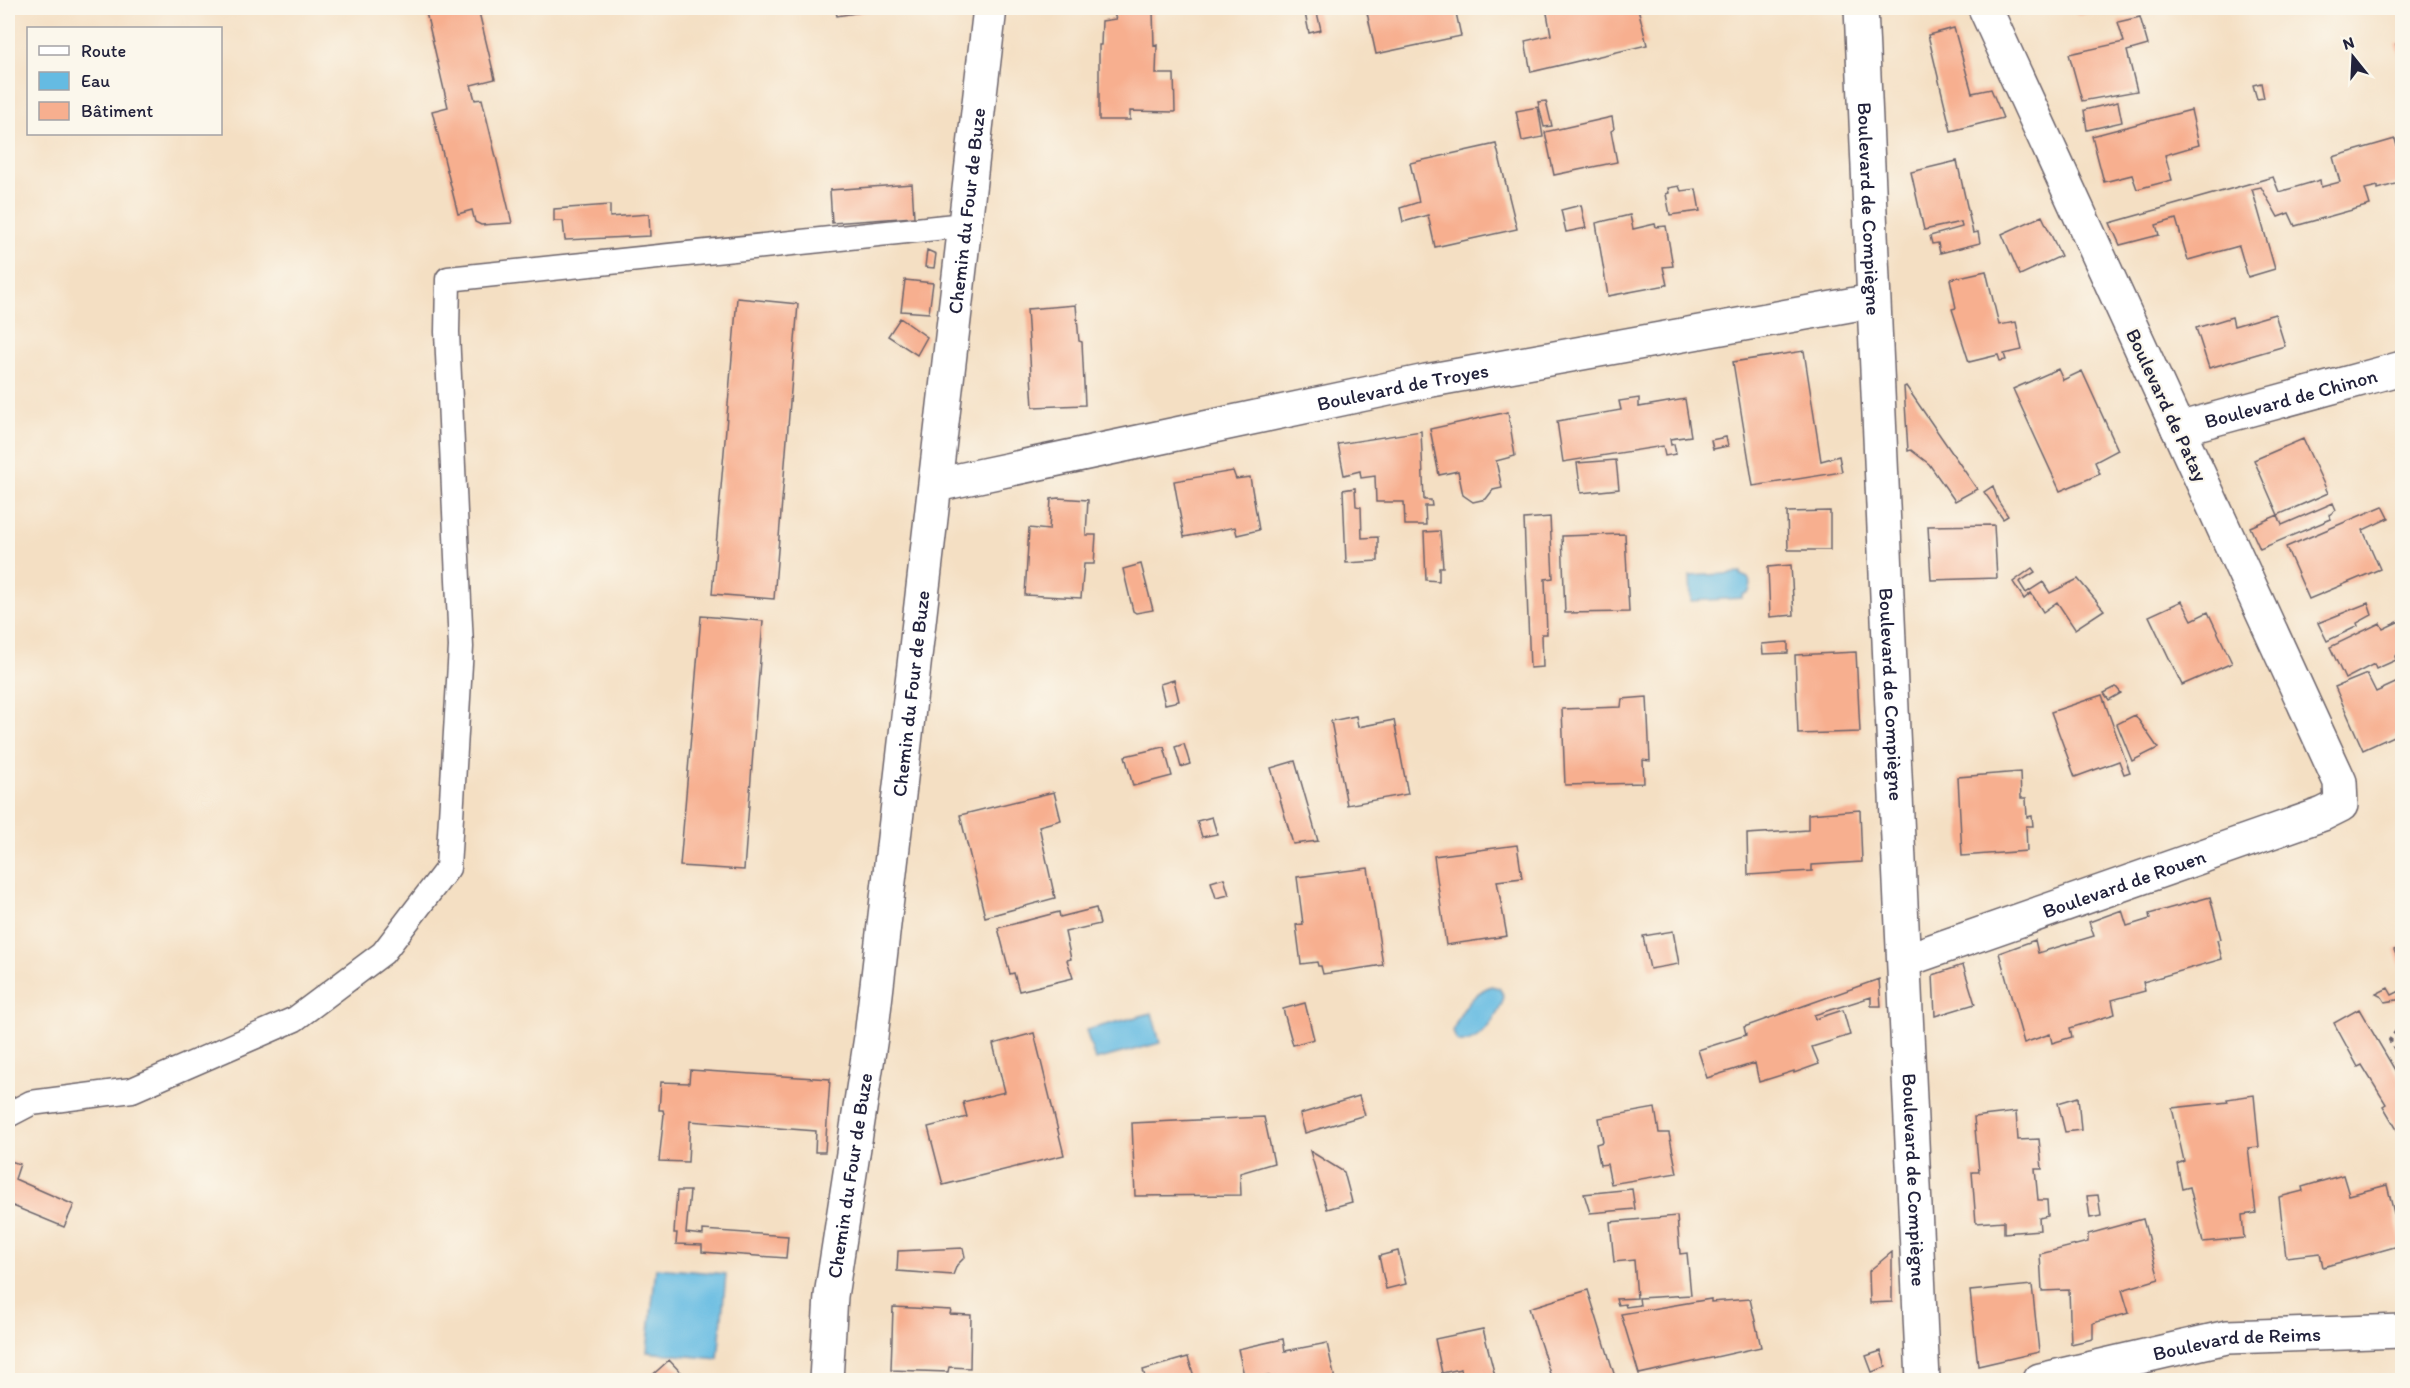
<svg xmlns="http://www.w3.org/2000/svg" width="2410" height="1388" font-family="Itim,sans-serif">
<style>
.water{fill:#65bbe2;stroke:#446e8e;stroke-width:1.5}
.building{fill:#f7af8f}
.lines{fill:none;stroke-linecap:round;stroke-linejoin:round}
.service-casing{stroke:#6c646b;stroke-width:27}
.minor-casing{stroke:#6c646b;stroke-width:36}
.path{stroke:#6c646b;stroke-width:4;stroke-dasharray:4.5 4.5;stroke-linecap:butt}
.service{stroke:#fff;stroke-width:24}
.minor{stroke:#fff;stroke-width:33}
.labels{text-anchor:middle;stroke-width:4.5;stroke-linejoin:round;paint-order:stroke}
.street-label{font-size:20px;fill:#22223b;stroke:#fbf7ec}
</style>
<rect width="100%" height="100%" fill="#fbf7ec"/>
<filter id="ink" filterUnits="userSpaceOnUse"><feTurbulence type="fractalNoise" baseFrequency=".0167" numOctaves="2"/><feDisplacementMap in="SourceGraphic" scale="12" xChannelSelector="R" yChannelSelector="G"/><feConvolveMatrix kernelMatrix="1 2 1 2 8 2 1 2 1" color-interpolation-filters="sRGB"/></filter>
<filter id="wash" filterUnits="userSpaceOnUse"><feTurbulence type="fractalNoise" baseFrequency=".008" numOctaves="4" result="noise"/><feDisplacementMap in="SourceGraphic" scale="24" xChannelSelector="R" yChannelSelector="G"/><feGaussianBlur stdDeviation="1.35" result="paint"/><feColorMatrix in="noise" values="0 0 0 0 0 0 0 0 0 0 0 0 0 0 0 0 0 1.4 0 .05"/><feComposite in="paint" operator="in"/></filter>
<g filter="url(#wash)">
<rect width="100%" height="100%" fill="#f4dfc3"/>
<path class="water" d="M1741,573v2l7,3 3,7 -2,7 -7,3v3l-51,3 -1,-25z
M1491,986l8,2 5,8c-3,17 -27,53 -47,45l-4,-9c6,-20 19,-38 38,-46z
M1152,1013l8,30 -65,17 -9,-30z
M656,1268l70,6 -8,85 -71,-7z"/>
<g id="blocks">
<path class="building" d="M425,8h53l17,71 -24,6 4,15 7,-1 30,124 -31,2 -6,-3 -3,-12 -14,4 -26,-103 16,-4z
M835,8h45v1l-43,7z
M1144,8l2,4 7,-1 1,35 3,-1 -1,29h18l1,38 -45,-1v9h-31v-75h2l1,-24 14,-2 -2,-5z
M1304,8h12l5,22 -12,3z
M1366,8h89l6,28 -85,18z
M1546,8h92l9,37 -116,27 -6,-31 26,-6z
M2085,8h22l-30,7 -2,-3 10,-2z
M2140,17l8,28 -21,6 10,40 -55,10 -13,-47 55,-12 -6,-20z
M1954,28l18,65 19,-4 12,29 -52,13 -23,-96z
M2402,42v19l-6,-17z
M2261,83l3,15 -7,1 -4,-14z
M1546,101l6,25 -8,1 -6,-25z
M2118,102l4,20 -35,8 -3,-20z
M1538,107l5,30 -21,4 -6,-30z
M2191,110l8,35 -34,10 7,25 -35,9 -5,-14 -28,7 -12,-46z
M1612,117l2,12 -3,2 6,31 -63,13 -9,-43z
M2395,139l7,25v18l-24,7v-3l-13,3 5,16 -75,21 -6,-13 -11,4 -17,-30 -9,2 23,80 -27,8 -9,-31 -51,14 -12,-41 -20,6 3,10 -39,10 -10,-22 163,-46 6,15 41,-12 1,7 19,-5 -7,-25z
M1496,144l21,85 -82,18 -7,-32 -25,7 -3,-14 19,-6 -9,-39z
M1957,161l16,72 5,-1 2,11 -40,10 -2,-10 -6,1 -2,-8 32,-9 -1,-5 -37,8 -13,-58z
M912,184l2,33 -82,6 -2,-33z
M1679,186l2,5 15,-2 4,22 -30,4 -4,-21 3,-1 -1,-5z
M610,205v12l39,-3 1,22 -85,4 -2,-19h-9v-12z
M1581,205l5,23 -20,4 -5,-22z
M1630,215l3,14 22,-5 1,3 10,-1 7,40 -10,1 4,18 -59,11 -12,-73z
M2042,216l19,40 -41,19 -18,-41z
M927,250l9,4 -2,14 -9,-1z
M1986,271l13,54 17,-3 6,28 -18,4 2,6 -6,1 -2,-6 -29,7 -17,-53 4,-1 -6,-29z
M905,280l28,3 -4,30 -28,-2z
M737,298l61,6 -24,295 -62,-5z
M1076,305l3,36 3,1 3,63 -52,2 -6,-98z
M2275,314l10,32 -76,22 -13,-40 36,-11 2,9z
M900,318l27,19 -10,18 -29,-19z
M1804,351l17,110 18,-5 3,16 -89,14 -20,-124z
M2058,369l5,11 19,-9 36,79 -23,12 5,12 -40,17 -47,-102z
M1906,386l71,103 -22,12 -26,-37 -18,-14 -3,1 -4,-64z
M1639,398v9l46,-8 6,37 -21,3 1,6 3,-1 2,10 -11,2 -2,-10 -100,16 -6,-41 64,-11 -2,-9z
M1508,412l7,44 -19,5 6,27 -9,2 -7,9 -13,3 -10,-7 -5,-24 -19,4 -9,-46z
M1421,431l3,69h7l1,6h-7l1,19h-21l-1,-23h-28l-1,-26 -14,2 -1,-7 -16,4 -6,-31z
M1726,437l2,9 -15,3 -2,-9z
M2303,439l25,54 -50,22 -24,-55z
M1616,460l3,29 -38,4 -4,-30z
M1233,471l3,8 14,-2 9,53 -22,5 -2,-8 -51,10 -10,-56z
M1993,486l5,15 10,15 -5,3 -19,-27z
M1355,488l1,18 5,1 1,31 16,-1v24l-32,2 -3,-73z
M1058,498l30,2 -2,35h10l-2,29h-10l-3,34 -56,-3 4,-67 20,2 2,-31z
M2333,503l3,7 -7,5 2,4 -71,30 -10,-22 28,-12 4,10z
M2383,506l6,12 -26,12 17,39 -71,30 -23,-52z
M1830,511v39h-42l-1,-38z
M1550,517l3,61 -8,1 2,55h-5l1,33 -13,1 -6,-149z
M1994,525l3,53 -66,2 -3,-54z
M1440,531l3,36h-4v14l-13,-1 -2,-48z
M1625,534l4,78 -64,1 -3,-77z
M1141,564l12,46 -17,3 -3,-2 -10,-42z
M1791,565l3,50 -24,2 -2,-50z
M2032,568l3,4 -16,10 7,11 17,-11 7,11 28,-14 26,31 -29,19 -18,-27 -14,10 -12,-19 -7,6 -11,-17z
M2182,601l10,19 16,-8 24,51 -50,22 -33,-69z
M2368,603l4,12 -15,8 1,3 -31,15 -9,-18z
M701,616l62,5 -19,249 -64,-4z
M2402,620v32l-7,4 1,4 -20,9 -2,-5 -29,15 -15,-32 50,-24 3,6z
M1788,642v11l-25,1 -1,-10z
M1856,652l4,80 -62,2 -3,-79z
M2367,674l9,18 26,-12v52l-39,18 -28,-63z
M1174,680l5,21 -14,3 -5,-20z
M2116,687l5,6 -12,7 -5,-7z
M2102,695l28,77 -6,2 -5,-13 -44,16 -24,-65z
M1647,697l3,64 -7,-1 1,23 -79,2 -3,-76 59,-2 1,-8z
M2135,715l23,33 -26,13 -15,-37z
M1356,716l2,11 36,-7 14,74 -61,11 -16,-84z
M1184,744l6,20 -9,3 -6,-20z
M1164,747l8,29 -39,10 -8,-30z
M1295,761l23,80 -25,3 -22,-76z
M2020,772l1,26h5l1,19 5,-1 1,10h-7l1,25 -65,5 -4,-79z
M1054,792l7,28 -22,6 16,72 -70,19 -25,-102z
M1860,810l2,52 -50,3v6l-64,4 -1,-41 61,-4v-16z
M1212,817l5,17 -15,3 -5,-16z
M1517,845l5,33 -25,3 10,55 -61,9 -12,-89z
M1368,868l15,97 -60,9 -2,-8h-3l-1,-4 -16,2 -5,-39 7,-1 -6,-47z
M1224,878l5,17 -13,3 -5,-16z
M2210,897l11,42 -4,1 5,19 -79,23 2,9 -33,9 3,14 -45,14 2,9 -20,6 -2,-9 -26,9 -25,-90 36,-13 3,13 56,-17 -5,-14 33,-12 5,16 23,-7 -1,-5z
M1096,908l4,16 -35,8 6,27 -4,1 6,18 -54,13 -5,-18 -4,1 -12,-46 61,-16 1,5z
M1673,931l6,33 -29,5 -7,-33z
M2402,947v22l-8,-19z
M1963,965l12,39 -40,12 -2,-41z
M1879,979l2,27h-10v-9l-57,18 1,4 28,-9 7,25 -38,12 7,17 -25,9v-2l-35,11 -4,-19 -48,15 -9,-28 48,-15 -2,-8z
M2388,988l4,7 10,-5v9l-17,3 -3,-5 -6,-3z
M1305,1003l9,36 -21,6 -10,-36z
M2359,1009l43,73v56l-19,-32 3,-2 -24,-39 -4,2 -24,-44z
M1034,1033l30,122 -121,30 -15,-58 39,-10 -4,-15 42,-10 -12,-48z
M690,1070l140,9 -5,73h-10l1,-21 -126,-10 -2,41 -29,-1 5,-47 -1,-4h-4l2,-28 28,1z
M2254,1095l5,52 -11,1 8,65 -14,2 2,23 -41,4 -13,-55 -8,2 -5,-25 7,-3 -12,-53 56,-6 -1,-3z
M1359,1096l6,19 -60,18 -5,-19z
M2078,1097l3,33 -16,2 -7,-29z
M1655,1108l4,25h10l8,40 -66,11 -4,-20 -7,1 -4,-21 7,-2 -4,-24z
M2016,1112l2,28 21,-1 3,30h-7l3,31h9l1,16 -9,2 1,12 -36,3v-12l-28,2 -4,-51h7l-5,-55z
M1264,1117l10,46 -34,10 1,22 -106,1 -3,-73z
M1310,1151l34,21 8,30 -25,7z
M10,1161l10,3 -5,15 59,26 -10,22 -56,-23v-38z
M2343,1175l6,20 38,-10 15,60 -79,22 -3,-14 -34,4 -7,-60 24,-6 -1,-4z
M1632,1189l3,20 -45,4 -6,-19z
M677,1191h13l-4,42 17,2v-5l85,6 -2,22 -84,-6v-7l-26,-1 1,-11h-3z
M2098,1195l3,21 -11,2 -3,-22z
M1677,1216l3,38 7,-1 4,42 -52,3 1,7 -14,2 -1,-3 -7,1 -2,-6 21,-1 -3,-38 -20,2 -4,-40z
M2143,1219l16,60 -37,11 7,23 -36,10v16l-22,5 -2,-54 -27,1 -2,-37 48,-12v-8z
M963,1248l2,9 -8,8 -4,10 -56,-4 1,-20z
M1398,1251l8,33 -20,5 -7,-33z
M1892,1252v50l-22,1 -1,-32z
M2032,1285l7,67 -61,14 -8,-75z
M1588,1290l28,90h-64l-23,-72z
M1711,1299v3l39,-3 11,48 -122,27 -18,-60z
M893,1307l58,3 -1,4 21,1 -1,53 -21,-1 -1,5 -57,-2z
M1483,1329l13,51h-32l-3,-11 -19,4 -7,-34z
M1283,1339l2,12 42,-8 8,37h-65l-1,-4 -24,4 -7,-31z
M1881,1351l5,16 -14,5 -6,-16z
M1188,1357l7,23h-49l-3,-10z
M669,1360l19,20h-41z"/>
</g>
</g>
<g filter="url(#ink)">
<use href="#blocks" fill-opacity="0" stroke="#6c646b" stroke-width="1.5"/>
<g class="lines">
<g class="service-casing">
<path id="service" d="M8,1115l23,-12 101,-13 163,-71 88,-66 65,-85 13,-221 -14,-315 1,-53 516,-54"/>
</g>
<g class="minor-casing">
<g id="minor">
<path id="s1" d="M1861,8c17,457 43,915 62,1372"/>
<path id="s2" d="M2178,429l224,-61"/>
<path id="s3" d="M936,485l490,-104 446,-80"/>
<path id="s4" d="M1906,960l417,-146 18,-9 -1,-23 -355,-774"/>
<path id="s5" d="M826,1380l5,-84 40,-259 119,-1029"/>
<path id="s6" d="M2040,1380l187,-43 175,-6"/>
</g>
</g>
<path class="path" d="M2402,1024l-12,16 12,20"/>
<use href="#service" class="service"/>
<use href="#minor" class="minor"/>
</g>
</g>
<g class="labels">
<g class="street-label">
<text dy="7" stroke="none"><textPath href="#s1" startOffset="201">Boulevard de Compiègne</textPath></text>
<text dy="7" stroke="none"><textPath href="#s5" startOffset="1178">Chemin du Four de Buze</textPath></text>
<text dy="7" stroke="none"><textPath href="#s3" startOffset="477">Boulevard de Troyes</textPath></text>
<text dy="7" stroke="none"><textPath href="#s2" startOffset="117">Boulevard de Chinon</textPath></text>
<text transform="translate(2167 405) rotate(65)" y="7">Boulevard de Patay</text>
<text dy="7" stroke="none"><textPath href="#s5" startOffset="692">Chemin du Four de Buze</textPath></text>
<text dy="7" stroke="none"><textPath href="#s1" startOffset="687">Boulevard de Compiègne</textPath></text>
<text dy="7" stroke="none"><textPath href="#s4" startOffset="231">Boulevard de Rouen</textPath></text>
<text dy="7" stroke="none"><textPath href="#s5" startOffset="206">Chemin du Four de Buze</textPath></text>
<text dy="7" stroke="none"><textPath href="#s1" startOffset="1173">Boulevard de Compiègne</textPath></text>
<text dy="7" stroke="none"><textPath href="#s6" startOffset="201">Boulevard de Reims</textPath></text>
</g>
</g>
<rect width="2410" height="1388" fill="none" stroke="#fbf7ec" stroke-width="30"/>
<rect x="27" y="27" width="195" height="108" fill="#fbf7ec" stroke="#a4a2a5" stroke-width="1.5"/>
<rect x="39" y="46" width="30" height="9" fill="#ffffff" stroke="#a4a2a5" stroke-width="1.5"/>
<text x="81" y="57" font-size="18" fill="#22223b">Route</text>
<rect x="39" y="72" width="30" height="18" fill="#65bbe2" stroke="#a4a2a5" stroke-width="1.5"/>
<text x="81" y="87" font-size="18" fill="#22223b">Eau</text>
<rect x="39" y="102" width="30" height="18" fill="#f7af8f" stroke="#a4a2a5" stroke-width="1.5"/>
<text x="81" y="117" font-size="18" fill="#22223b">Bâtiment</text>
<g transform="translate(2353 57) rotate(342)" stroke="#fbf7ec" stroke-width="4.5" paint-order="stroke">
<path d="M0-4.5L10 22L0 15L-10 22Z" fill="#22223b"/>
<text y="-9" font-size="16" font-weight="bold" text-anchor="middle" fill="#22223b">N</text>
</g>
</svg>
